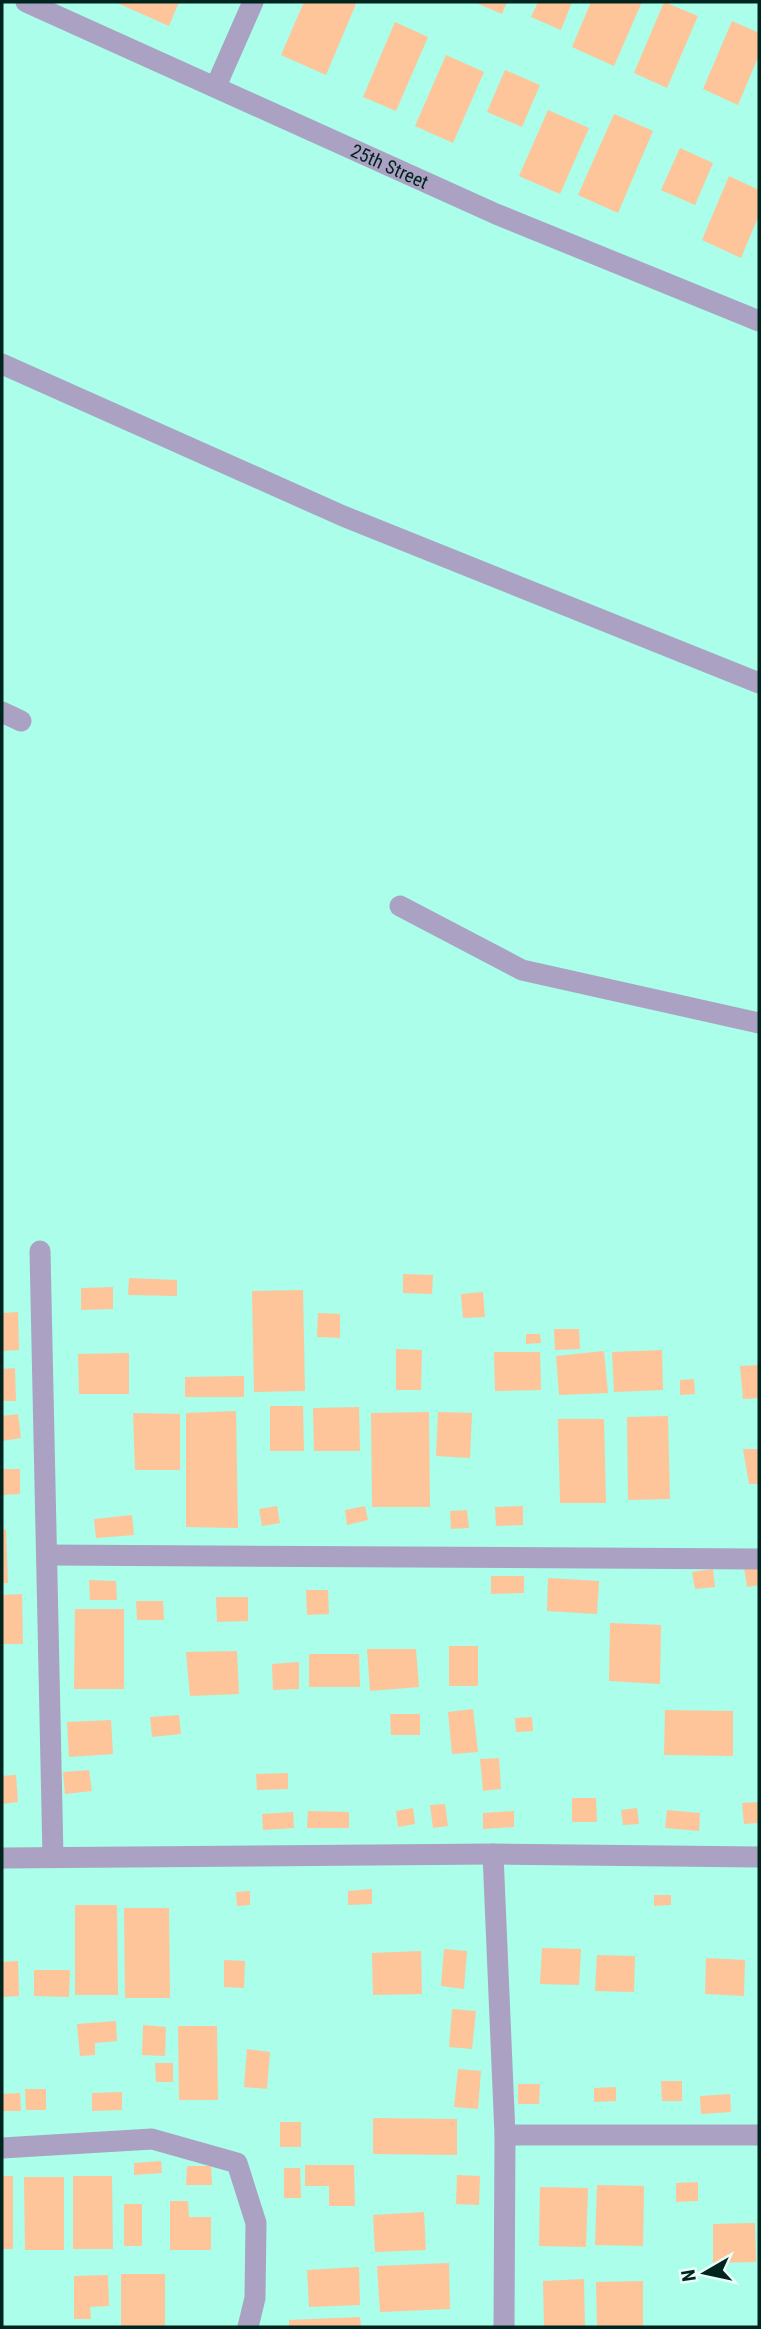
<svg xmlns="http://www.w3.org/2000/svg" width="761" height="2329" font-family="'Roboto Condensed',sans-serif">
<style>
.building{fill:#fec59a}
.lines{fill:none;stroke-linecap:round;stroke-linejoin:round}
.minor{stroke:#aba2c3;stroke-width:21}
.labels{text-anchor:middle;stroke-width:5;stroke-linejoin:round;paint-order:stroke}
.street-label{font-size:19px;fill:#00241e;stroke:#eafdf8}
</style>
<rect width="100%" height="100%" fill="#aafeea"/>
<path class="building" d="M115,2h64l-10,24z
M304,2h48l4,2 -30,71 -45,-20z
M474,2h33l-5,12z
M538,2h34l-11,28 -30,-13z
M591,2h51l-28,64 -42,-19z
M664,2l34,14 -31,72 -33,-15z
M732,21l27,12v22l-21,50 -35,-16z
M395,22l33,15 -32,74 -33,-14z
M446,55l38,17 -31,71 -38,-17z
M505,70l35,15 -18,42 -35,-15z
M548,110l41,18 -29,66 -41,-18z
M614,114l39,17 -35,82 -40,-18z
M680,148l33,15 -18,42 -34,-15z
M729,176l30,14v25l-18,43 -39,-18z
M403,1274l30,1 -1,19 -29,-1z
M129,1278l48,2v16l-49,-1z
M113,1287v22l-32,1v-22z
M303,1290l2,101 -51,1 -2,-101z
M483,1292l2,25 -22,1 -2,-24z
M18,1312l1,38 -17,1v-38z
M318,1313l22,1v24l-23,-1z
M554,1329h25l1,20 -25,1z
M526,1334h14l1,9 -15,1z
M396,1349l26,1 -1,40h-25z
M662,1350l1,40 -49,2 -2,-40z
M604,1351l4,42 -49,2 -3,-39z
M494,1352h46l1,38 -46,1z
M129,1353v41h-50l-1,-40z
M759,1365v33l-16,1 -3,-33z
M15,1368l1,33h-14v-32z
M244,1376v21h-59v-20z
M694,1379l1,15 -15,1v-15z
M270,1406h33l1,45h-34z
M359,1407l1,44h-46l-1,-43z
M236,1411l2,117 -52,-1v-114z
M429,1412l1,95h-58l-1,-94z
M438,1412l34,1 -2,45 -34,-2z
M133,1413l47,1v56h-45z
M18,1414l3,24 -19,3v-25z
M668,1416l2,83 -42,1 -1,-83z
M558,1419h46l2,84h-46z
M743,1449h16v35h-10z
M2,1469h18v25l-18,1z
M277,1506l3,17 -18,3 -3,-17z
M365,1506l3,14 -21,5 -2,-15z
M523,1506v19l-27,1 -1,-19z
M467,1510l2,18 -18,1 -1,-18z
M132,1515l2,20 -38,3 -2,-19z
M6,1529l2,54h-6v-53z
M759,1565v20l-12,2 -3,-20z
M713,1569l2,18 -20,2 -3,-17z
M491,1576h33v17l-33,1z
M548,1578l51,3 -2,33 -50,-3z
M89,1580l27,1 1,19h-27z
M306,1590h22l1,24 -22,1z
M22,1594l1,50h-21v-49z
M216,1597h32v24l-31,1z
M136,1601h27l1,19h-27z
M75,1609h49v80h-50z
M610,1623l51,2 -1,59 -51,-3z
M449,1646h29v40h-29z
M367,1649h49l3,38 -49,4z
M237,1651l2,43 -49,2 -4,-44z
M309,1654h50l1,33h-51z
M299,1662v27l-26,1 -1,-26z
M473,1709l5,43 -26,2 -4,-42z
M665,1710l68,1v45l-69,-1z
M390,1714h30v21h-29z
M179,1715l2,19 -29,3 -2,-20z
M532,1717l1,14 -17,1 -1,-14z
M111,1720l2,34 -44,3 -2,-35z
M499,1758l2,31 -18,2 -3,-32z
M89,1770l3,21 -27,3 -2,-22z
M288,1773v16l-31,1 -1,-16z
M16,1775l2,27 -16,2v-28z
M572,1798h24l1,24h-25z
M759,1802v21l-15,1 -2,-21z
M445,1804l3,22 -15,2 -3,-23z
M413,1808l2,16 -17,3 -2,-16z
M637,1808l2,16 -16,1 -2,-15z
M667,1810l33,3 -1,18 -34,-3z
M308,1811l41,1v16h-42z
M514,1811v16l-31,2v-16z
M293,1812l1,16 -31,2 -1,-16z
M372,1889v15l-24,1v-14z
M250,1891v14l-13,1 -1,-14z
M654,1895h17v10l-17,1z
M75,1905h42l1,90h-43z
M124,1908h45l1,90h-45z
M542,1948l39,1 -2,36 -39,-1z
M444,1949l23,2 -3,38 -23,-3z
M421,1951l1,43 -49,1 -1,-42z
M597,1955l38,1 -1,36 -39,-1z
M706,1958l39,2 -1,36 -39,-2z
M224,1960l21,1 -1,27 -20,-1z
M18,1961l1,35 -17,1v-35z
M34,1970h36l-1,27 -35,-1z
M452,2009l24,2 -4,38 -23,-2z
M116,2021l1,20 -22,2v12l-15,1 -3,-32z
M143,2025l23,2 -1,29 -23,-1z
M178,2026h39l1,74h-39z
M247,2049l23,3 -3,37 -23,-2z
M155,2063h18v19h-17z
M458,2069l23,2 -3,38 -24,-2z
M661,2081h21v20h-20z
M518,2084h22l-1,20h-21z
M616,2087v14l-22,1v-14z
M25,2089h21v21h-20z
M122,2092v18l-30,1v-18z
M20,2093l1,18h-18l-1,-17z
M730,2094l1,18 -30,2 -1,-18z
M373,2118l84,1v36l-84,-1z
M280,2122h21v25h-21z
M161,2161l1,12 -28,2v-12z
M305,2165h49l1,41h-26v-20h-24z
M187,2166h24l1,19h-26z
M284,2168h16l1,30h-17z
M457,2175l23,1 -1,29 -23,-1z
M2,2176h11v73h-11z
M73,2176h39l1,73h-40z
M24,2177h40v73h-39z
M698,2182v19l-22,1v-19z
M597,2185l47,1 -1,60 -48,-1z
M540,2187l48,1 -2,59 -47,-1z
M170,2201h18l1,16h22v33h-41z
M124,2204h18v42h-18z
M424,2212l2,38 -51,2 -2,-37z
M755,2223l1,39 -43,1v-39z
M449,2263l1,46 -70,3 -3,-46z
M359,2267l1,38 -51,2 -2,-37z
M121,2274h44v53h-44z
M108,2275l1,31 -19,1 1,12h-17v-43z
M584,2279l1,48h-41l-1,-46z
M643,2281v46h-46l-1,-45z
M360,2317l1,10h-72v-7z"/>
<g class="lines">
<g class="minor">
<path id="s1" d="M26,2l470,212 263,107"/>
<path d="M216,86l37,-84"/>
<path d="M2,364l341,152 416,167"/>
<path d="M2,712l19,9"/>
<path d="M400,906l122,64 237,53"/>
<path d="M40,1251l13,606"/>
<path d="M47,1555l712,4"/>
<path d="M493,1854l12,281 -1,192"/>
<path d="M2,1858l491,-4 266,3"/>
<path d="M505,2135h254"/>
<path d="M2,2148l150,-9 85,24 19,60 -1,75 -7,29"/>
</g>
</g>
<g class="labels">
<g class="street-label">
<text dy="7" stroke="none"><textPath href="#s1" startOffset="399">25th Street</textPath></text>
</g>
</g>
<rect width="761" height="2329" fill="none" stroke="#00241e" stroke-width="7"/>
<g transform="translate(705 2273) rotate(261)" stroke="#eafdf8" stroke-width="5" paint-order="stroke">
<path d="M0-5L12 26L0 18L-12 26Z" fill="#00241e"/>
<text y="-10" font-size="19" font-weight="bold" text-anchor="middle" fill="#00241e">N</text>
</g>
</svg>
